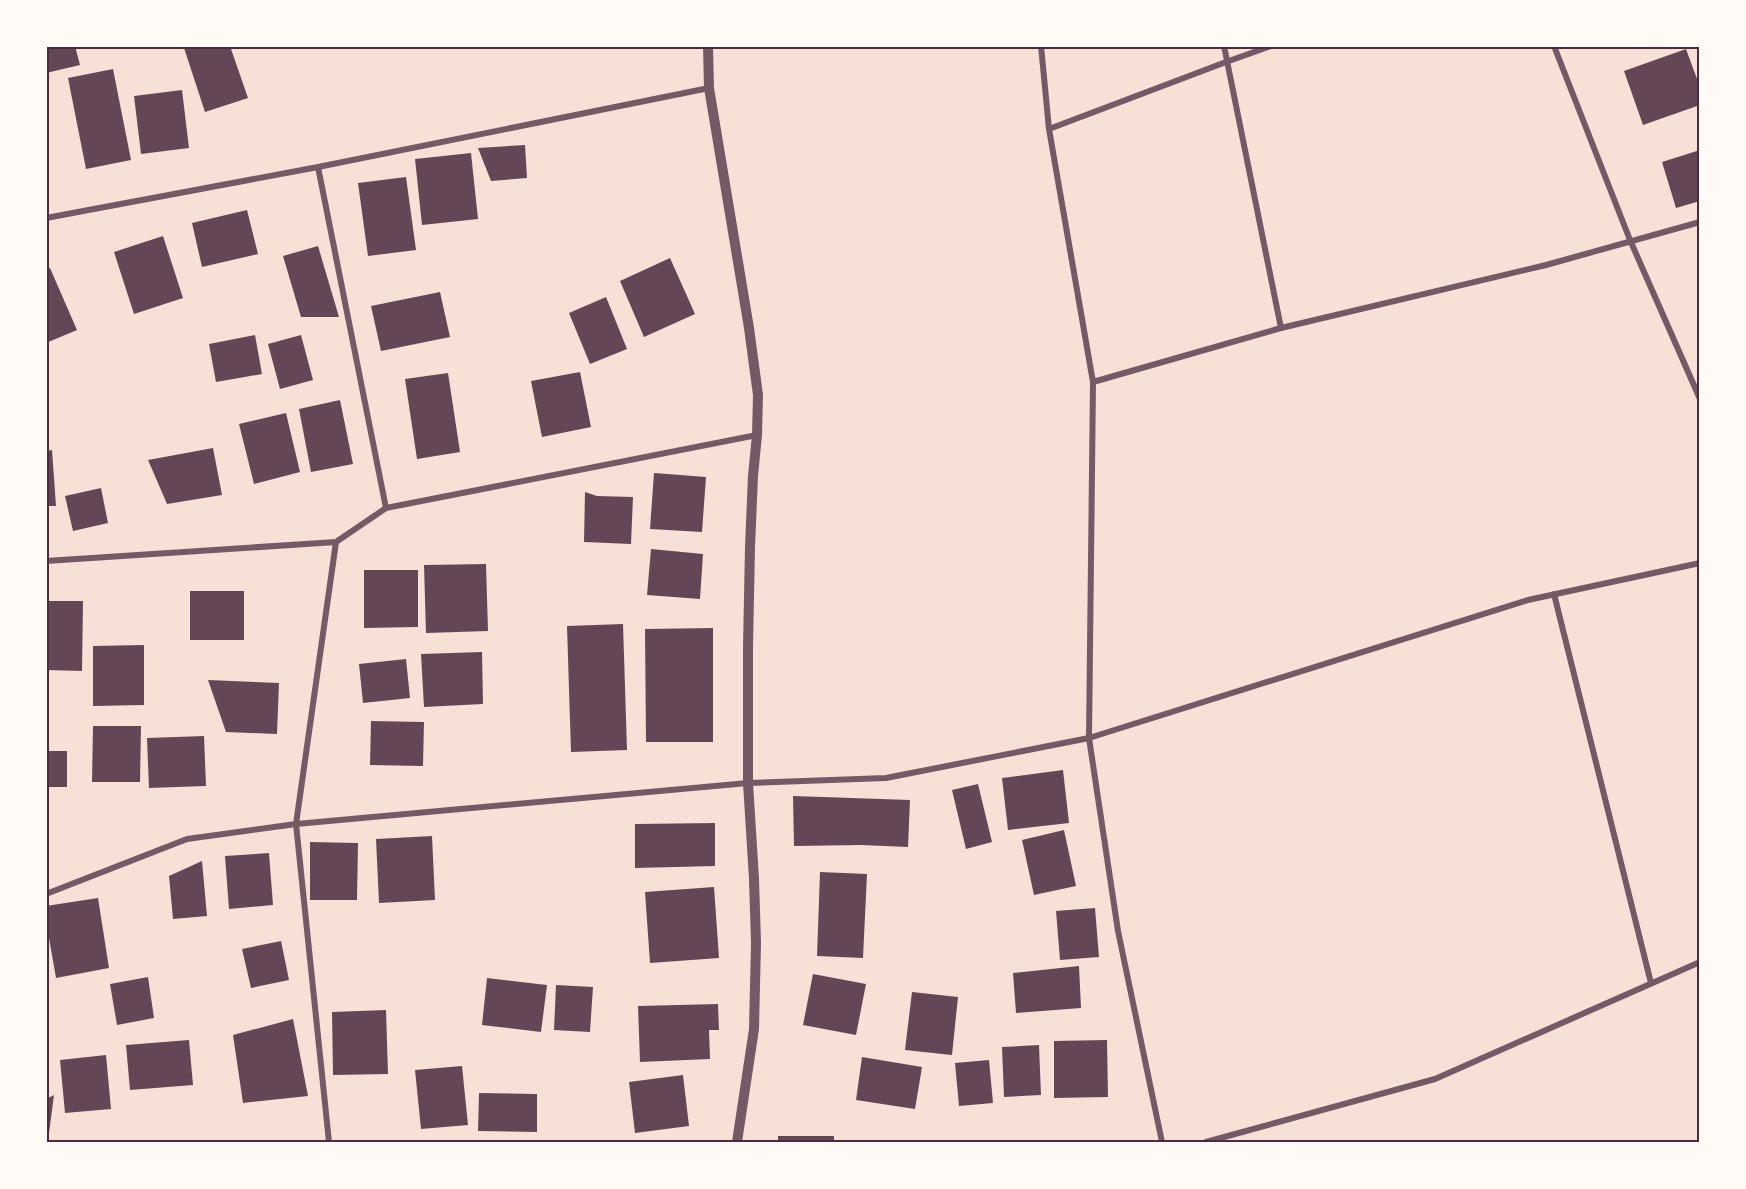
<svg xmlns="http://www.w3.org/2000/svg" width="1746" height="1189" font-family="Lora,serif">
<style>
.building{fill:#644757}
.lines{fill:none;stroke-linecap:round;stroke-linejoin:round}
.minor{stroke:#755966;stroke-width:6}
.tertiary{stroke:#755966;stroke-width:10}
.neatline{fill:none;stroke:#4a2c40;stroke-width:2}
</style>
<rect width="100%" height="100%" fill="#f7e1d7"/>
<path class="building" d="M46,46h29l5,19 -34,8z
M190,46h40l18,52 -43,14 -21,-64z
M1686,49l14,38v18l-57,20 -19,-54z
M113,69l18,91 -45,9 -18,-91z
M182,90l7,58 -48,6 -7,-58z
M525,145l2,33 -36,3 -13,-33z
M1700,150v51l-24,7 -14,-46z
M471,153l7,66 -56,6 -7,-66z
M406,177l10,73 -48,6 -10,-73z
M247,210l11,44 -56,13 -10,-44z
M163,236l20,62 -49,16 -20,-62z
M318,246l21,71h-38l-18,-61z
M670,258l25,56 -51,23 -24,-56z
M50,268l27,62 -31,13v-74z
M440,292l10,45 -69,14 -10,-45z
M606,297l21,52 -37,15 -21,-51z
M255,335l7,39 -46,8 -7,-38z
M301,335l12,45 -33,9 -12,-45z
M580,372l11,55 -49,10 -11,-56z
M448,373l12,79 -43,7 -12,-80z
M340,400l13,64 -42,8 -12,-63z
M286,413l14,59 -46,12 -15,-60z
M213,448l9,47 -55,9 -19,-44z
M52,450l4,56h-10v-55z
M654,473l52,4 -4,55 -52,-3z
M101,488l7,35 -35,8 -8,-35z
M585,492l12,4 36,1 -2,47 -47,-2z
M651,549l52,5 -3,45 -53,-4z
M486,564l2,67 -62,2 -2,-68z
M364,570h54v57l-54,1z
M190,591h54v49h-54z
M46,601h37l-1,70 -36,-1z
M623,624l4,126 -56,2 -4,-126z
M713,628v114h-67l-1,-113z
M144,645v60l-51,1v-60z
M482,652l1,52 -59,3 -3,-53z
M406,659l4,39 -47,5 -4,-39z
M208,680l71,3 -2,51 -51,-2z
M371,721l53,1 -1,44 -53,-1z
M93,726h48l-1,56h-48z
M204,736l2,50 -57,2 -2,-50z
M46,751h21v36h-21z
M1063,770l6,53 -61,7 -6,-52z
M978,784l14,58 -26,7 -14,-59z
M793,796l117,4 -2,47 -47,-2 -67,1z
M715,823v43l-80,2v-44z
M1064,830l12,56 -42,9 -12,-55z
M432,836l3,64 -56,3 -3,-64z
M310,842l48,1 -1,57h-47z
M269,853l4,52 -44,4 -4,-53z
M202,861l5,55 -34,3 -4,-43z
M820,872l47,2 -4,84 -46,-2z
M714,887l5,71 -69,5 -5,-71z
M98,898l11,70 -53,10 -10,-57v-15z
M1095,908l4,49 -39,3 -4,-49z
M281,941l8,39 -38,8 -9,-39z
M1079,966l2,42 -65,5 -3,-40z
M813,974l53,10 -10,51 -53,-10z
M148,977l6,41 -37,7 -7,-41z
M487,978l60,7 -6,47 -59,-7z
M556,985l37,2 -3,45 -36,-2z
M912,992l46,5 -6,58 -47,-5z
M718,1004l1,26h-10l1,29 -70,3 -2,-56z
M386,1010l2,64 -55,1 -1,-63z
M293,1019l15,77 -65,7 -10,-68z
M189,1040l4,45 -63,5 -4,-45z
M1107,1040l1,57 -54,1v-57z
M1039,1045l2,50 -37,2 -2,-50z
M106,1055l5,54 -46,4 -5,-53z
M862,1057l60,10 -7,42 -59,-9z
M989,1060l4,43 -34,3 -4,-43z
M462,1066l6,59 -47,4 -6,-59z
M683,1075l6,51 -54,7 -6,-51z
M479,1093l58,1v38l-59,-1z
M54,1095l-6,46h-2v-42z
M778,1136h56v6h-56z"/>
<g class="lines">
<path class="minor" d="M1041,46l8,83 44,253 -4,356 29,193 44,211
M1224,46l57,282
M1554,46l76,194 70,159
M1049,129l177,-67 45,-16
M318,167l68,341
M46,218l272,-51 391,-79
M1093,382l188,-54 265,-63 154,-43
M46,561l290,-19 50,-34 371,-73
M1554,594l97,389
M46,894l141,-55 109,-15 452,-41 138,-5 203,-40 439,-138 172,-37
M329,1142l-33,-318 40,-282
M1206,1142l229,-63 265,-117"/>
<path class="tertiary" d="M708,46l1,42 40,240 9,67 -1,40 -4,41 -3,71 -2,100v136l6,96 2,64 -2,86 -17,113"/>
</g>
<rect width="1746" height="1189" fill="none" stroke="#fffaf5" stroke-width="96"/>
<rect x="48" y="48" width="1650" height="1093" class="neatline"/>
</svg>
